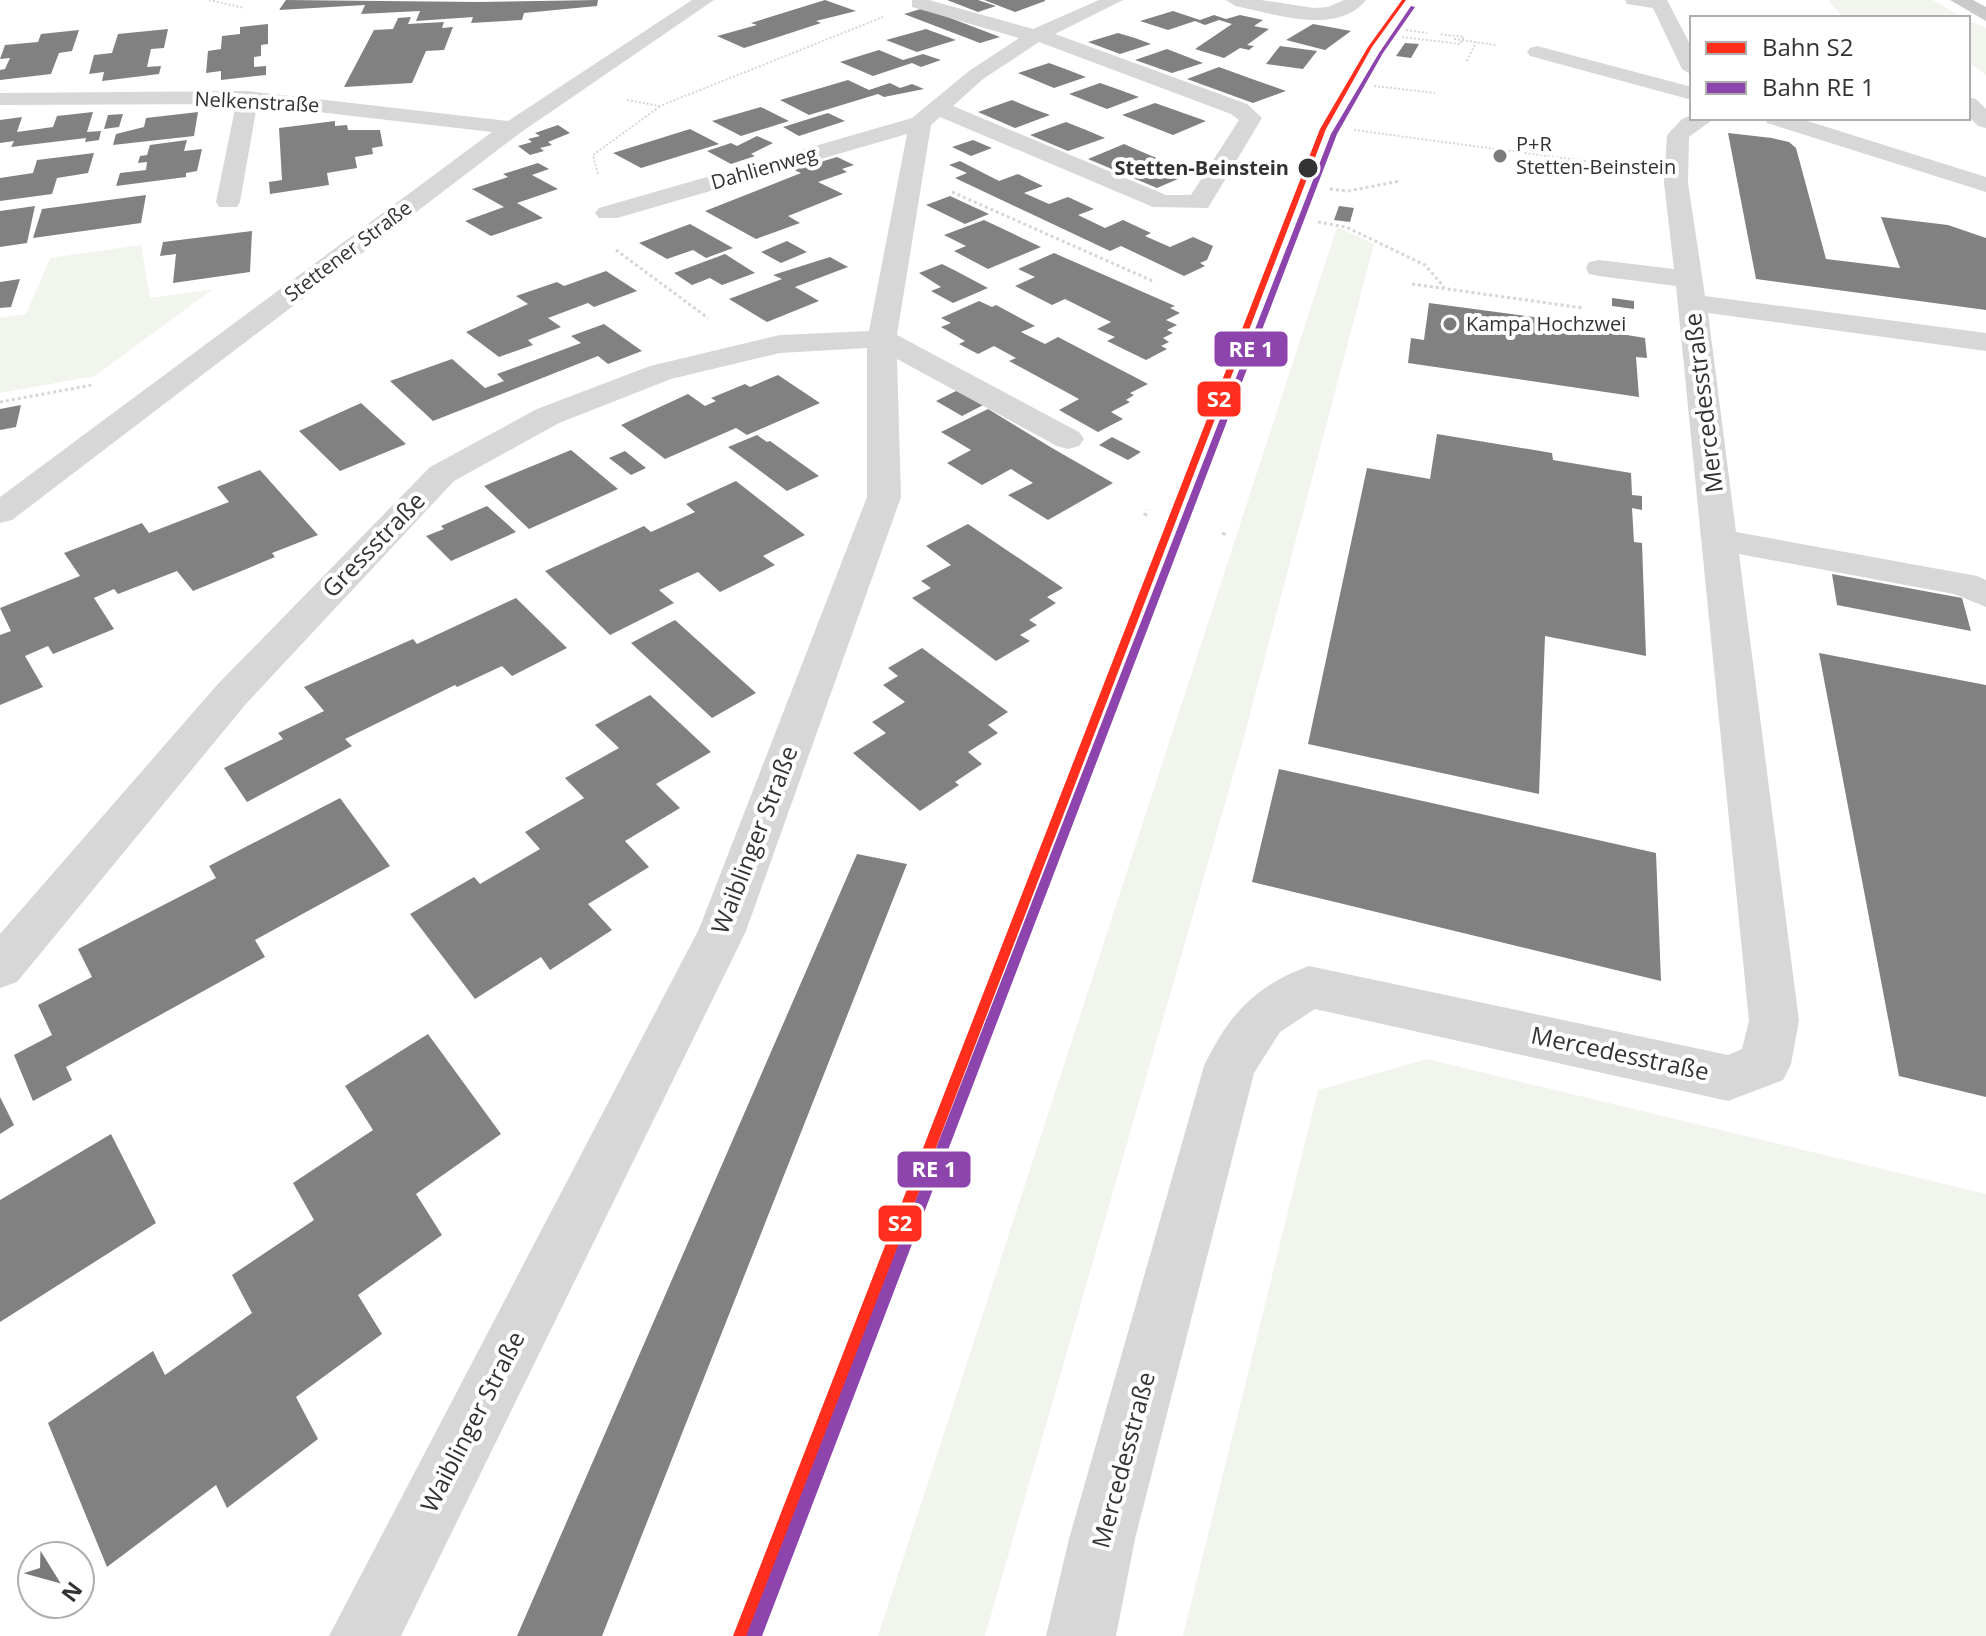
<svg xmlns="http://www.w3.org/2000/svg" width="1986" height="1636" font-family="'Open Sans',sans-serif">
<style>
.green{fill:#f1f5ed}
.building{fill:#818181}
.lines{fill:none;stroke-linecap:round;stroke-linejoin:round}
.path-far2{stroke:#d6d6d6;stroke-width:2;stroke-dasharray:2 2;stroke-linecap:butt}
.path-far1{stroke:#d6d6d6;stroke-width:3;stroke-dasharray:3 3;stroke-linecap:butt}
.path{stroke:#d6d6d6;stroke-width:4;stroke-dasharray:3 3;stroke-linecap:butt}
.minor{fill:#d7d7d7;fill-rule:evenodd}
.major{fill:#cacaca;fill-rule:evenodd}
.rail-1-casing{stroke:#fff;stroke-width:6}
.rail-2-casing{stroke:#fff;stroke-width:6}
.rail-1{fill:#ff2e1d;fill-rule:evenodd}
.rail-2{fill:#8e44ad;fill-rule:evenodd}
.poi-dot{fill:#7a7a7a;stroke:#fff;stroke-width:3}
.stop-dot{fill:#333;stroke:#fff;stroke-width:3}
.labels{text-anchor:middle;stroke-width:8;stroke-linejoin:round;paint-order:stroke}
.far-street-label{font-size:20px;fill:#333;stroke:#fff}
.far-poi-label{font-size:20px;fill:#333;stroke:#fff;text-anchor:start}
.far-stop-label{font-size:20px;font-weight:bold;fill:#333;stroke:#fff;text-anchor:end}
.street-label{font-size:24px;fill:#333;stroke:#fff}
.line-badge{stroke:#fff;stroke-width:3}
.badge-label{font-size:22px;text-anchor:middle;font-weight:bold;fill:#fff}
</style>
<rect width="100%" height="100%" fill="#fff"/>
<path class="green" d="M1828,0h105l30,18h-119z
M1968,20l18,8v47l-18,-13z
M1337,227l37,17 -133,504 -256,888h-107z
M141,245l9,53 63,-9 -118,87 -95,17v-75l26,-4 24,-56z
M1427,1059l559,135v442h-803l135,-546z"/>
<path class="building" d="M286,0l191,2 121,-2 -1,6 -73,7 -2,7 -51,3 2,-6 -57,4 4,-10 -59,3 4,-9 -86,5z
M825,0l31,11 -40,10 5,2 -77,25 -27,-12 40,-11 -6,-2z
M947,0h31l18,6 -18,6z
M984,0h61v1l-30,11z
M924,8l76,29 -20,6 -76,-29z
M1173,11l27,9 14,-5 12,4 14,-4 23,5 -9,6 15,3 -22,16 7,1 -5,4 -9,-2 -16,10 -29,-9 37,-25 -13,-4 -14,5 -10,-4 -27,9 -28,-9z
M411,17l-3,7 36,-2 -2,6 11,-1 -9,23 -18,1 -14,32 -68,4 30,-57 19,-1 5,-11z
M268,24v20l-7,1v11l-7,1v10l12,-1v9l-45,5v-9l-15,2 2,-22 13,-2 1,-13 18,-2v-7z
M1313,24l22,4 16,3 -26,19 -39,-10z
M168,29l-4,19 -13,1 -4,18 14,-1 -2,8 -57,7 2,-9 -15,2 5,-19 18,-2 6,-19z
M926,29l30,11 -39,12 -31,-12z
M79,30l-7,21 -13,2 -8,21 -51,6v-10l5,-1 5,-11 -10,1 5,-14 33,-3 3,-8z
M1118,33l17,5 16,6 -31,10 -32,-12z
M1405,43l14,1 -8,14 -15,-2z
M1280,46l37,5 -14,18 -37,-5z
M1167,49l36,14 -31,10 -37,-13z
M879,50l24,10 20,-6 18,6 -20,7 -9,-4 -39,13 -33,-14z
M1049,63l19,7 18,7 -32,11 -36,-15z
M1219,67l33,12 34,12 -33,12 -66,-24z
M848,80l21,10 21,-7 10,5 12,-4 12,5 -40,8 -6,-3 -69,21 -29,-15z
M1100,83l20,7 19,7 -32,12 -38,-15z
M1012,100l19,8 19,7 -35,13 -37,-16z
M1155,103l51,18 -33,14 -51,-20z
M761,107l28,14 -48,15 -29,-15z
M93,112l-6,20 14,-1 -2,9 -14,2 1,-4 -75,9 3,-6 -14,2v-23l22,-3 -5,15 36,-5 4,-11z
M198,112l-4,24 -81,9 3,-11 28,-7 2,-9z
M828,113l17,8 -46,15 -16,-9z
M123,114l-4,13 -15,2 4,-14z
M335,121v5l12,-1 1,5h32l3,16 -11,2 1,6 -18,3 2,11 -30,5 2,12 -59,9 -1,-12 13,-2 -3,-52z
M1066,122l20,8 19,8 -37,13 -38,-16z
M558,125l12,8 -22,9 4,3 -12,3 4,3 -14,4 -12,-9 14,-4 -4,-3 12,-3 -5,-3z
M690,129l29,15 -78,24 -28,-15z
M1728,133l44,5 17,4 7,6 30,111 74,9 -19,-51 67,8 38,13v72l-230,-31z
M757,136l16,7 -22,11 4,2 -24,8 -24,-13 24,-8 6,3z
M187,140l-3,11 18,-2 -5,22 -11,2v4l-70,9 4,-13 26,-3 1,-8 -9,1 2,-7 7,-1 3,-10z
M973,140l19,8 -21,8 -19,-9z
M1124,144l16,7 52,22 -35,15 -69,-29z
M94,153l-6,20 -31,5 -5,16 -52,7v-23l33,-5 4,-13z
M837,157l17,8 -12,4 5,3 -29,10 25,12 -55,22 12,7 -44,16 -51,-28 96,-38 -7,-3z
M960,161l39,20 19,-7 25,12 -19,7 25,11 19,-7 26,12 -16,6 27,13 18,-8 28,13 -6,3 25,11 23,-10 20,9 -6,14 -7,3 5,3 -21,10 -63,-30 -11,5 -155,-73 12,-5 -18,-8z
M538,163l11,6 -17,6 26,14 -41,14 26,15 -52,18 -26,-15 39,-14 -32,-18 36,-12 -5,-3z
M146,195l-5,28 -108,15 9,-29z
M950,196l39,18 -24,10 -39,-19z
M35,206l-8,37 -27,4v-36z
M1339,206l15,2 -4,14 -16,-2z
M984,220l57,27 -53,22 -34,-18 12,-5 -22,-11z
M690,224l43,24 -27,10 -13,-8 -26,9 -28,-16z
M252,231l-2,41 -77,11 3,-29 -16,2 3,-14z
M787,241l20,11 -26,11 -20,-11z
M1054,253l121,53 -5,2 10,5 -14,7 11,5 -10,5 6,3 -10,5 6,4 -8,4 6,3 -21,11 -39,-19 8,-4 -18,-8 14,-7 -46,-23 -13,6 -37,-19 20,-9 -17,-8z
M725,254l30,19 -33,12 -12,-7 -18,7 -18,-12z
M830,257l18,10 -53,20 24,14 -52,21 -38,-23 53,-20 -9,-4z
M942,264l14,7 32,17 -35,15 -22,-12 10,-4 -22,-14z
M606,271l31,20 -43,16 -6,-4 -40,15 13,9 -33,13 5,5 -34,12 -33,-25 62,-28 -12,-8 41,-14 7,4z
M20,279l-9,28 -11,1v-26z
M1612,298l22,3v8l-22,-3z
M979,301l13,6 4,-2 39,21 -14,6 24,12 13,-7 90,47 -18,9 4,2 -8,5 4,2 -19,10 12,7 -25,13 -39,-22 20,-11 -70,-38 7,-3 -22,-12 -16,8 -19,-10 6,-3 -24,-14 10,-4 -10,-5z
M1429,303l186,25v5l30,5 2,20 -11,-1 3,40 -231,-34 3,-25 13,2z
M604,324l38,27 -34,13 -10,-8 -165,65 -43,-40 62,-22 33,29 19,-7 -7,-7 84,-31 -10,-7z
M778,375l42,28 -73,32 -11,-7 -71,31 -44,-34 67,-31 17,12 11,-5 -5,-3 34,-14 5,3z
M964,387l27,14 -29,15 -26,-15z
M361,403l45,41 -66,27 -41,-40z
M21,405l-5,22 -16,3v-21z
M988,409l64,39 61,35 -65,37 -40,-25 25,-12 -22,-14 -29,16 -35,-22 24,-13 -30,-18z
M1437,434l115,19 1,7 78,13 1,22 10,1v14l-10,-2 2,34 8,1 4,113 -101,-20 -6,158 -231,-50 59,-276 63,11z
M757,435l10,7 3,-1 49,35 -32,15 -59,-44z
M1112,437l29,15 -13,8 -29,-15z
M571,450l47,39 -89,40 -45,-43z
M625,451l21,17 -15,7 -22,-17z
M260,470l58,65 -46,18 3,4 -82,34 -16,-20 -59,23 -4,-5 -20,9 20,31 -61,25 -5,-8 -23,10 18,31 -43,18v-70l11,-4 -11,-23 80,-32 -16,-23 78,-30 7,10 80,-31 -12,-15z
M736,481l69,54 -42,21 12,9 -55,27 -22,-20 -39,18 15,13 -64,32 -65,-64 99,-45 7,6 44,-20 -9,-8z
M487,506l29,26 -65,29 -25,-25 18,-7 -3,-3z
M968,524l95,64 -16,9 9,6 -27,17 8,5 -17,10 10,6 -34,20 -84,-63 19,-10 -10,-7 30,-16 -25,-19z
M1832,574l130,24 9,33 -134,-26z
M516,598l51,50 -55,28 -10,-10 -45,21 -2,-2 -110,54 7,7 -105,56 -23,-34 59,-29 -5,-6 46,-22 -20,-24 109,-48 4,5z
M675,620l81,73 -44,25 -81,-75z
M922,648l86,64 -20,13 10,8 -30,19 14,12 -27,18 4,3 -39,26 -67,-58 33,-20 -14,-11 33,-20 -22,-17 15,-9 -10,-8z
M1819,653l167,32v412l-87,-21z
M650,695l61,57 -55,32 24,24 -55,33 24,26 -61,37 24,26 -62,40 -9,-13 -66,42 -65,-85 64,-37 6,7 60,-35 -15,-17 59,-34 -19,-20 54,-30 -24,-23z
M1279,769l377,84 5,128 -409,-99z
M340,798l50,68 -135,74 10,17 -199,110 6,13 -39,21 -19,-46 38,-20 -14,-30 54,-28 -14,-28 138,-71 -7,-12z
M857,854l50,10 -305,772h-85z
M428,1034l73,100 -85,60 26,41 -84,60 24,39 -86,63 22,42 -91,69 -11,-23 -109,82 -59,-144 105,-72 12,24 87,-62 -20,-38 82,-55 -21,-37 80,-53 -28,-44z
M0,1097l14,28 -14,9z
M111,1134l45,89 -156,99v-122z"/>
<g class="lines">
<path class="path-far2" d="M209,0l35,8
M1406,30l21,3
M1402,37l58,7 4,-7 -25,-3
M1454,39l42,6
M1467,61l9,-19
M1374,86l61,7
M627,100l33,6 223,-89
M1354,130l238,32
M598,174l-5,-19 66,-48"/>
<path class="path-far1" d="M1330,189l18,2 52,-10
M952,192l203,90
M1318,222l28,5 79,38 19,22
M616,250l92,68
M1412,284l171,24
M0,402l92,-17"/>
<path class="path" d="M1145,516l2,-6
M1223,535l2,-3"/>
<path class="minor" d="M692,0h22l-194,133 -508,387 -12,3v-26l492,-365 -235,-27 -17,97 -3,5h-18l-3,-5 20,-98 -236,1v-12l248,-2 260,30z
M912,0h17l104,29 66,-29h24l-68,34 192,70 15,14 -54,90 -55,-1 -213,-90 -9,8 -34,210 182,97 5,7 -5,7 -11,3 -11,-3 -160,-87 4,138 -155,434 -345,705h-72l370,-707 168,-432v-149l-87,5 -109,26 -112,44 -105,58 -209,224 -228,277 -17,6v-54l217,-249 213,-218 107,-58 113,-43 130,-31 89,-4 38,-197 -290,84h-18l-4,-5 4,-5 313,-90 57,-47 50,-33 -107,-31zM1039,42l192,72 8,6 -48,75h-25l-213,-89 30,-27z
M1226,0h35l53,8 14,-1 16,-7h22c-30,37 -93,13 -131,6z
M1625,0h42l25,48v27l-10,-6 -29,-61 -26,-4z
M1537,46l155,41v13l-162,-44 -3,-4 3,-4z
M1968,97l8,2 10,10v19l-8,-2 -10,-10z
M1692,115v3h23l-26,19 -1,46 17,113 281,37v18l-278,-38 28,219 241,44 9,4v27l-32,-13 -215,-40 60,467 -8,43 -8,16 -55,21 -413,-92 -35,23 -26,41 -119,466 -19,97h-70l23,-97 135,-473c24,-51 52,-81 105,-100l419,89 14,-6 7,-28 -73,-735 -77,-10 -10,-2 -3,-6 3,-6 10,-2 75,9 -10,-86 3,-48 15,-16z
M1764,118h34l188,59v15l-219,-69z"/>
<path class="major" d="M1950,0h23l13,7v14z"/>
<g class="rail-1-casing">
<path id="rail-1" d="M1402,0h4l-34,47 -46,82 -577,1507h-16l587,-1507 48,-82z"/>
</g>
<g class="rail-2-casing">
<path id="rail-2" d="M1411,6l4,1 -32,46 -46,81 -575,1502h-16l585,-1502 48,-81z"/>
</g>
<use href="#rail-1" class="rail-1"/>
<use href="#rail-2" class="rail-2"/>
</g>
<g class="poi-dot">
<circle cx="1500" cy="156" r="8"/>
<circle cx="1450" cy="324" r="8"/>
</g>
<circle class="stop-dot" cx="1308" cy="168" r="11"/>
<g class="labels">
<g class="far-street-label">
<text transform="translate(257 102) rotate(3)" y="7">Nelkenstraße</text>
<text transform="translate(764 168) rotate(-16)" y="7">Dahlienweg</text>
<text transform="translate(348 251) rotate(-37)" y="7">Stettener Straße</text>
</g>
<g class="far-poi-label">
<text x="1516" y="151">P+R<tspan x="1516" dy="23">Stetten-Beinstein</tspan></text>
<text x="1466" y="331">Kampa Hochzwei</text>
</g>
<g class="far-stop-label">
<text x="1289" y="175">Stetten-Beinstein</text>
</g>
<g class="street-label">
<text transform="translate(1704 403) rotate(-97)" y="8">Mercedesstraße</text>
<text transform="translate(374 545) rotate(-46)" y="8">Gressstraße</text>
<text transform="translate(755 840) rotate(-69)" y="8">Waiblinger Straße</text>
<text transform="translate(1620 1054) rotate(12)" y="8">Mercedesstraße</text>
<text transform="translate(473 1422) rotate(-63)" y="8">Waiblinger Straße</text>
<text transform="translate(1124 1460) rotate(-75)" y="8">Mercedesstraße</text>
</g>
</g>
<g class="line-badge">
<rect x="1213" y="330" width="76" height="38" rx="8" fill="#8e44ad"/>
<rect x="1196" y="380" width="46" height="38" rx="8" fill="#ff2e1d"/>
<rect x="896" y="1150" width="76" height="39" rx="8" fill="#8e44ad"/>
<rect x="877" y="1204" width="46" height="39" rx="8" fill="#ff2e1d"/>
</g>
<g class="badge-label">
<text x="1251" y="357">RE 1</text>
<text x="1219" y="407">S2</text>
<text x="934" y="1177">RE 1</text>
<text x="900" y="1231">S2</text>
</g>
<rect x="1690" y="16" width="280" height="104" fill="#ffffff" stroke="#adadad" stroke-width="2"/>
<rect x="1706" y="42" width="40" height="12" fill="#ff2e1d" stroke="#adadad" stroke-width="2"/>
<text x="1762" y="56" font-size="24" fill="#333333">Bahn S2</text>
<rect x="1706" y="82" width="40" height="12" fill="#8e44ad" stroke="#adadad" stroke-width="2"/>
<text x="1762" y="96" font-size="24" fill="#333333">Bahn RE 1</text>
<g transform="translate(56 1580) rotate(127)"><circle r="38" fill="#ffffff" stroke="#adadad" stroke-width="2"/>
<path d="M0-6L14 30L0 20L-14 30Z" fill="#7a7a7a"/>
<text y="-12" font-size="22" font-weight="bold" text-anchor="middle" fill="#333333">N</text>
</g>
</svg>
